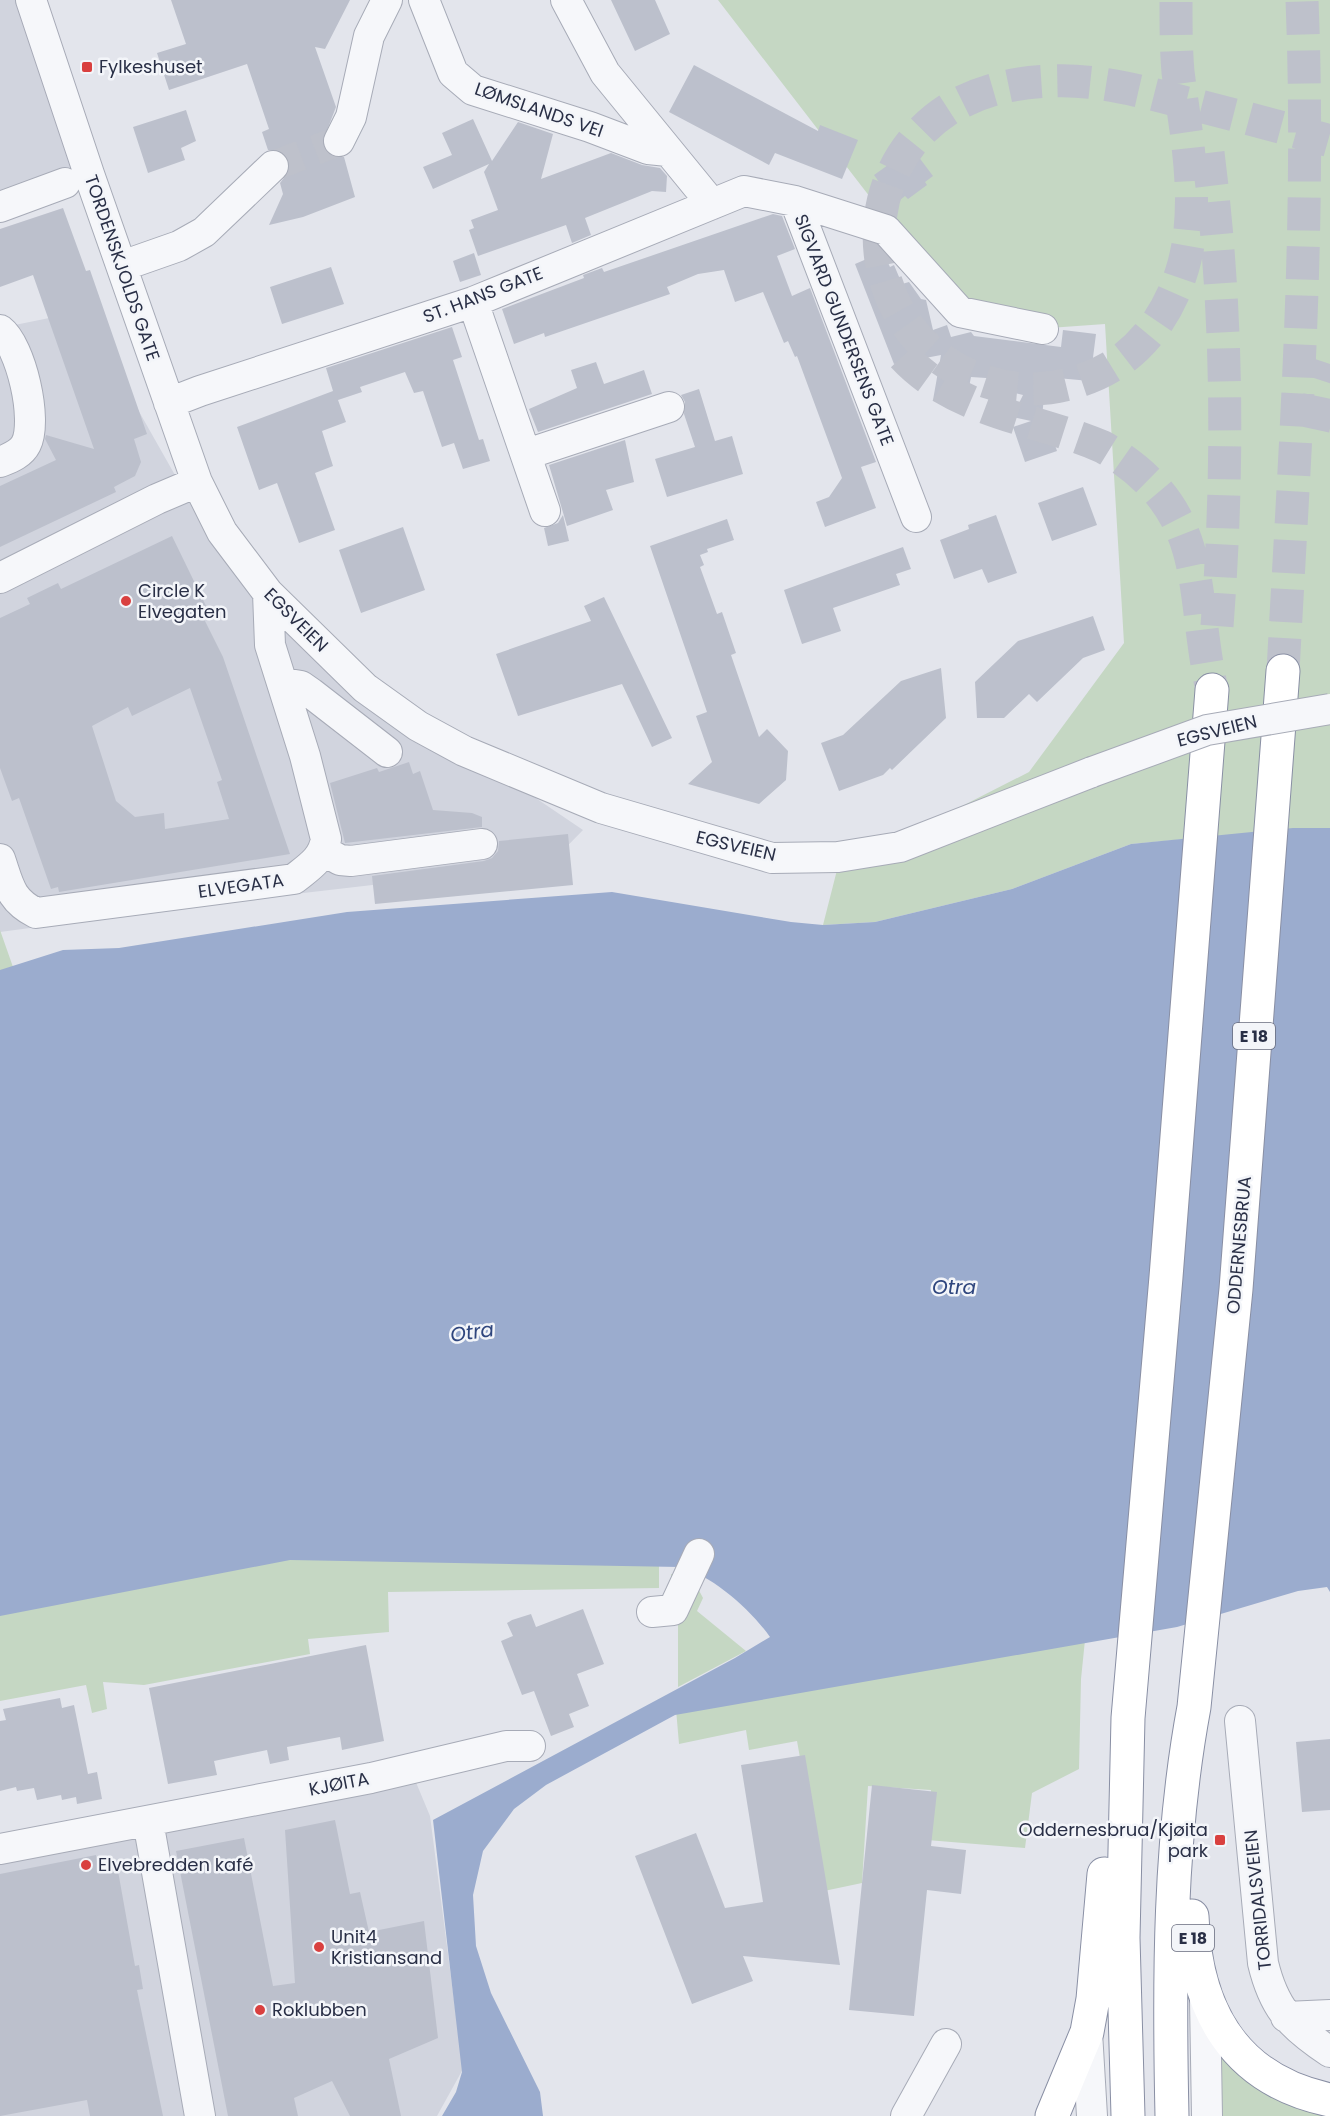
<svg xmlns="http://www.w3.org/2000/svg" width="1330" height="2116" font-family="Poppins,sans-serif">
<style>
.built{fill:#d1d4de}
.green{fill:#c5d7c3}
.water{fill:#9bacce}
.building{fill:#bcc0cc;fill-rule:evenodd}
.lines{fill:none;stroke-linecap:round;stroke-linejoin:round}
.minor-tunnel{stroke:#bec1cb;stroke-width:30;stroke-dasharray:30 15;stroke-linecap:butt}
.highway-tunnel{stroke:#bec1cb;stroke-width:33;stroke-dasharray:33 16;stroke-linecap:butt}
.minor-casing{stroke:#a7abb7;stroke-width:32}
.highway-casing{stroke:#898fa4;stroke-width:35}
.minor{stroke:#f6f7fa;stroke-width:30}
.highway{stroke:#fff;stroke-width:33}
.minor-bridge-casing{stroke:#a7abb7;stroke-width:32;stroke-linecap:butt}
.minor-bridge{stroke:#f6f7fa;stroke-width:30}
.poi-dot{fill:#d9403f;stroke:#f3f5f9;stroke-width:2}
.labels{text-anchor:middle;stroke-width:5;stroke-linejoin:round;paint-order:stroke}
.shield{fill:#f3f5f9;stroke:#666a7c;stroke-width:1.5}
.shield-label{font-size:16px;font-weight:bold;fill:#292f46}
.poi-label{font-size:18px;fill:#292f46;stroke:#f3f5f9;text-anchor:start}
.street-label{font-size:18px;fill:#292f46;stroke:#f3f5f9}
.water-label{font-size:20px;font-style:italic;fill:#2f467e;stroke:#f3f5f9}
</style>
<rect width="100%" height="100%" fill="#e3e5ec"/>
<path class="built" d="M0,0h24l55,166 -79,48z
M64,315l43,40 77,136 105,124 223,167 71,48 -45,46 -157,8 -156,18 -225,30v-604z
M410,1768l20,48 33,253 -26,47h-437v-264z"/>
<path class="green" d="M718,0h612v850l-23,-22 -176,16 -119,45 -137,33 -52,3 14,-55 192,-98 95,-129 -19,-319 -56,4 -68,-7 -91,-98z
M0,930l13,37 -13,4z
M286,1557l373,8v23l-271,4 1,40 -81,7 2,15 -166,31 -41,-3 4,27 -15,4 -6,-28 -86,16v-86z
M671,1574l22,5 10,19 -6,13 49,40 -68,36v-74l-6,-14z
M1085,1640l-4,39 -2,90 -47,24 -7,55 -98,-8 4,-50 -63,-4 -6,97 -38,8 -27,-150 -48,9 -3,-20 -67,14 -3,-35z
M1215,2043l115,66v7h-114z"/>
<path class="water" d="M1293,828h37v764l-3,-5 -29,4 -121,36 -502,88 -129,70 -32,24 -31,42 -10,44 3,51 15,47 49,99 3,24h-101l14,-24 6,-20 -29,-252 302,-162 35,-21c-19,-27 -58,-62 -90,-70l-390,-7 -290,56v-646l63,-20 56,-2 228,-36 265,-20 179,30 32,3 52,-3 137,-33 119,-45z"/>
<path class="building" d="M171,0h179l-25,49 -10,-2 21,60 -14,36 9,13 13,1 11,40 -52,20 -34,8 14,-31 -3,-11 9,-12 1,-9 -4,-7 -8,-5h-10l-6,-18 7,-3 -22,-65 -78,26 -12,-37 29,-9z
M611,0h44l15,34 -35,17z
M694,65l124,66 2,-6 38,15 -16,39 -67,-26 -6,12 -100,-53z
M186,110l10,31 -15,7 4,12 -37,13 -15,-46z
M473,119l19,42 26,-39 35,12 -12,45 70,-26 31,12 18,3 7,8 -1,16 -14,-1 -67,27 6,17 -19,8 -6,-18 -88,31 -9,-26 5,-2 -3,-8 27,-10 -14,-38 5,-8 -56,25 -10,-22 29,-12 -10,-22z
M912,148l21,28 -8,6 2,3 -19,14 -3,-3 -10,8 -21,-29z
M63,208l23,63 4,-1 57,164 -13,5 7,23 -6,14 -21,11 2,5 -116,55v-61l56,-26 -11,-21 1,-4 48,14 -61,-174 -33,12v-58z
M773,214l9,2 13,33 -18,7 15,40 18,-8 66,174 -15,5 15,41 -51,19 -9,-25 13,-5 13,-19 -45,-122 -2,1 -7,-16 -4,2 -21,-51 -28,10 -11,-32 -26,4 -31,13 3,7 -125,43 -1,-4 -30,11 -12,-35 82,-31 -1,-3 19,-7 2,4z
M883,252l7,15 4,-2 8,19 7,-2 12,17 5,1 7,30 14,-5 4,12 20,-5 3,4 87,11 2,-17 33,4 -6,47 -44,-4 -4,40 3,-1 12,35 -32,11 -12,-35 18,-6 -19,-4 11,-22 -8,-2 2,-13 -46,-3 -6,30 -32,-7 8,-45 -47,9 -39,-100z
M474,253l7,22 -21,7 -7,-21z
M331,267l13,37 -62,20 -12,-37z
M452,327l10,30 -9,3 26,80 4,-1 7,22 -27,8 -9,-26 -12,4 -19,-56 -9,2 -9,-21 -45,15 2,5 -24,8 8,22 -24,9 11,35 -18,7 20,57 -36,13 -22,-60 -18,7 -22,-63 96,-36 -7,-23z
M596,362l8,22 40,-14 8,24 -114,38 -9,-23 48,-21 -6,-18z
M699,389l16,52 17,-5 11,38 -76,23 -12,-38 40,-12 -11,-33 1,-12 -4,-7z
M625,440l9,42 -28,8 7,20 -46,16 -18,-61z
M1083,487l14,38 -45,16 -14,-38z
M563,515l6,26 -21,5 -4,-18 14,-5z
M996,515l21,58 -29,10 -6,-14 -28,10 -14,-39 29,-11 -1,-4z
M727,519l7,21 -27,9 1,3 -8,3 4,10 -4,2 17,47 5,-2 14,41 -5,2 28,82 8,-8 21,22 -2,29 -27,24 -71,-20 24,-22 -16,-46 11,-4 -57,-166z
M403,527l22,63 -64,23 -22,-63z
M172,536l36,74 -7,3 22,44 67,197 -231,38 -1,-5 -7,2 -32,-91 -7,3 -12,-33v-150l30,-14 -3,-6 31,-15 3,6zM190,688l32,92 -5,2 12,37 -64,10 -1,-16 -29,4 -19,-16 -24,-75 36,-19 4,9z
M903,547l8,22 -15,5 4,11 -67,23 8,23 -39,13 -18,-54z
M604,597l68,141 -20,9 -30,-63 -104,32 -22,-62 95,-33 -7,-15z
M1093,616l12,34 -22,8 -46,44 -8,-8 -25,24h-27l-2,-36 43,-41z
M941,668l5,50 -54,52 -2,-2 -7,7 -44,16 -18,-48 22,-8 58,-54z
M409,762l4,12 7,-3 13,39 39,3 10,4v10l-137,16 -15,-60 47,-15 2,4z
M568,834l5,51 -198,19 -3,-28 112,-15 8,-3 6,-7 1,-10z
M583,1609l21,55 -27,10 12,32 -20,8 5,13 -23,9 -17,-45 -12,4 -21,-54 12,-5 -6,-13 5,-3 19,-6 5,13z
M366,1645l18,96 -42,9 -2,-13 -53,10 2,13 -19,4 -3,-14 -53,11 3,14 -49,9 -19,-96z
M60,1698l2,10 12,-3 14,69 9,-2 5,27 -25,5 -1,-7 -14,3 -1,-5 -24,5 -3,-12 -17,3 -1,-4 -16,4v-70l6,-1 -3,-11z
M1330,1739v71l-28,2 -6,-70z
M805,1755l35,210 -97,-9 10,25 -61,23 -57,-148 61,-23 29,75 38,-6 -22,-137z
M872,1785l65,7 -6,54 35,4 -5,44 -34,-4 -13,126 -65,-6z
M335,1820l15,74 10,-2 9,40 55,-11 14,117 -49,21 12,57h-51l-18,-35 -38,17 4,18h-70l-52,-265 68,-13 29,148 22,-3 -10,-153z
M96,1855l2,13 14,-3 2,7 4,-1 17,95 4,-1 4,24 -6,1 26,126h-73l-3,-16 -87,16v-242z"/>
<g class="lines">
<path class="minor-tunnel" d="M273,166l66,-25"/>
<path class="highway-tunnel" d="M1176,2c0,23 0,47 2,70 8,63 23,132 5,195 -15,52 -49,96 -101,113 -38,13 -74,12 -111,-4 -111,-47 -125,-201 -22,-267 31,-19 67,-27 103,-28 45,-2 88,10 131,21 49,12 98,25 147,39
M1208,153c20,157 21,315 9,473
M903,356c53,57 133,62 200,91 109,64 86,139 109,243
M1313,429l8,-38 9,-27
M1283,671c12,-224 28,-447 19,-671"/>
<g class="minor-casing">
<path id="minor" d="M31,0l58,174 108,308 25,50 46,61 97,95 53,38 46,25 137,57 171,50 66,-1 62,-10 192,-75
M424,0l29,73 20,17 117,37 58,22 20,2
M566,0l39,73 107,131
M339,141l12,-24 18,-81 18,-36
M795,201l121,316
M0,207l65,-24
M122,266l57,-20 25,-14 69,-66
M473,302l72,209
M0,330c21,16 38,90 26,114 -5,10 -16,14 -26,18
M169,403l31,-12 273,-89 271,-111 51,10 91,29 74,82 83,17
M527,454l142,-47
M0,578l157,-79 40,-17
M283,683l18,3 10,7 76,59
M324,851l16,9 11,1 131,-17
M0,859c9,26 10,41 36,54l258,-34c15,-12 29,-20 32,-40l-21,-83 -35,-111 -2,-52
M652,1612l21,-2 26,-56
M1240,1721l23,242c11,46 28,63 67,89
M148,1821l52,295
M0,1849l371,-71 135,-32h24
M1205,2000l2,116
M1286,2017l44,-2
M1087,2032l5,84
M906,2116l40,-72"/>
</g>
<g class="highway-casing">
<path id="highway" d="M1192,1916c3,93 41,164 138,184
M1052,2116l35,-84 6,-33 11,-125
M1128,2116l-5,-178 5,-220 38,-441 46,-587
M1172,2116c-3,-135 -3,-275 22,-409l42,-418 47,-618"/>
</g>
<use href="#minor" class="minor"/>
<use href="#highway" class="highway"/>
<g class="minor-bridge-casing">
<path id="minor-bridge" d="M1092,772l115,-42 123,-21"/>
</g>
<use href="#minor-bridge" class="minor-bridge"/>
</g>
<g class="poi-dot">
<rect x="81" y="61" width="12" height="12" rx="3"/>
<circle cx="126" cy="601" r="6"/>
<rect x="1214" y="1834" width="12" height="12" rx="3"/>
<circle cx="86" cy="1865" r="6"/>
<circle cx="319" cy="1947" r="6"/>
<circle cx="260" cy="2010" r="6"/>
</g>
<g class="labels">
<g class="shield">
<rect x="1233" y="1023" width="42" height="26" rx="4.5"/>
<rect x="1172" y="1925" width="42" height="26" rx="4.5"/>
</g>
<g class="shield-label">
<text x="1254" y="1042">E 18</text>
<text x="1193" y="1944">E 18</text>
</g>
<g class="poi-label">
<text x="99" y="73">Fylkeshuset</text>
<text x="138" y="597">Circle K<tspan x="138" dy="21">Elvegaten</tspan></text>
<text x="1208" y="1836" text-anchor="end">Oddernesbrua/Kjøita<tspan x="1208" dy="21">park</tspan></text>
<text x="98" y="1871">Elvebredden kafé</text>
<text x="331" y="1943">Unit4<tspan x="331" dy="21">Kristiansand</tspan></text>
<text x="272" y="2016">Roklubben</text>
</g>
<g class="street-label">
<text transform="translate(539 110) rotate(19)" y="6">LØMSLANDS VEI</text>
<text transform="translate(122 268) rotate(71)" y="6">TORDENSKJOLDS GATE</text>
<text transform="translate(483 295) rotate(-21)" y="6">ST. HANS GATE</text>
<text transform="translate(844 330) rotate(69)" y="6">SIGVARD GUNDERSENS GATE</text>
<text transform="translate(296 620) rotate(45)" y="6">EGSVEIEN</text>
<text transform="translate(1217 731) rotate(-14)" y="6">EGSVEIEN</text>
<text transform="translate(736 846) rotate(13)" y="6">EGSVEIEN</text>
<text transform="translate(241 886) rotate(-8)" y="6">ELVEGATA</text>
<text transform="translate(1239 1245) rotate(-85)" y="6">ODDERNESBRUA</text>
<text transform="translate(339 1784) rotate(-11)" y="6">KJØITA</text>
<text transform="translate(1258 1900) rotate(-96)" y="6">TORRIDALSVEIEN</text>
</g>
<g class="water-label">
<text x="954" y="1294">Otra</text>
<text transform="translate(472 1332) rotate(-8)" y="7">Otra</text>
</g>
</g>
</svg>
